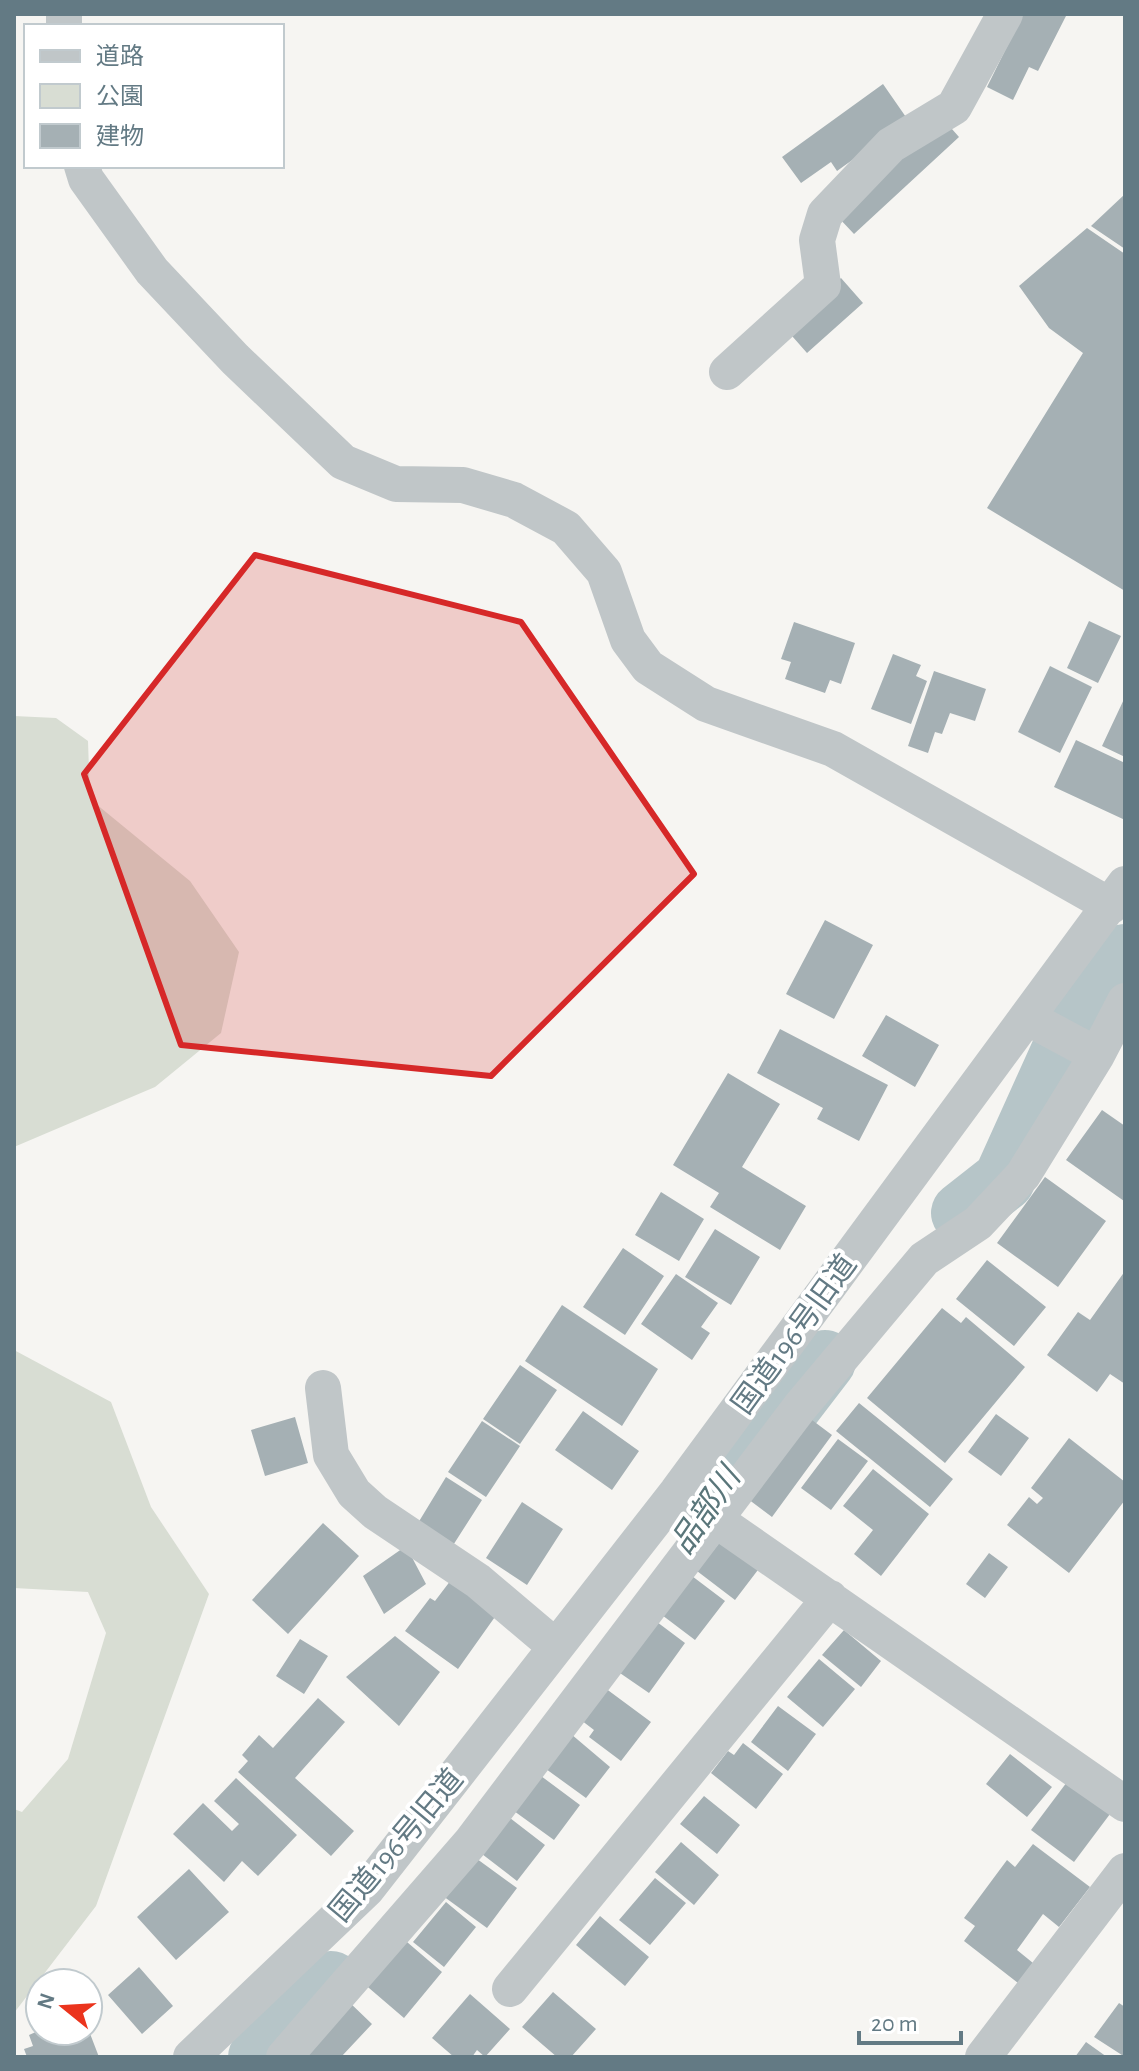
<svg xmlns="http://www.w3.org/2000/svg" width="1139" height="2071" font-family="'Alegreya Sans','Noto Sans JP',sans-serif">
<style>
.green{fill:#d8ddd3}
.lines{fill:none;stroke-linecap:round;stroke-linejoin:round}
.river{stroke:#b6c5c8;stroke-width:62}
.building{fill:#a5b0b4}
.minor{stroke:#c0c6c8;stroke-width:36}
.marked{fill:#d62828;fill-opacity:0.2;stroke:#d62828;stroke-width:6;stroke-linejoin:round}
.labels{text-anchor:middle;stroke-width:8;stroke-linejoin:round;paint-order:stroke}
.street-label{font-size:30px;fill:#637a84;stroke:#fff}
.water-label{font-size:32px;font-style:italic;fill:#5a767a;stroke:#fff}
</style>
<rect width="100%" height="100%" fill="#f6f5f2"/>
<path class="green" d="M14,716l42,2 32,23 2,58 100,82 49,71 -18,81 -66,54 -141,60z
M14,1350l97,52 40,105 58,87 -113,312 -82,107v-204l8,3 46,-53 38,-126 -18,-41 -74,-4z"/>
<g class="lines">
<path class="river" d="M962,1213l42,-33 74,-164 47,-61
M703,1513l60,-90 26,-15 36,-47
M259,2057l72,-75"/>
</g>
<path class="building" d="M1023,14h44l-29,57 -9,-4 -16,33 -26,-13z
M883,84l25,36 -71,51 -6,-9 -30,21 -19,-26z
M944,120l15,17 -105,97 -16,-17z
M1125,194v55l-34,-23z
M1087,228l38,26v337l-138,-83 96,-155 -34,-25 -30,-42z
M841,278l22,25 -56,50 -22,-25z
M1089,621l32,15 -23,47 -31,-15z
M794,622l61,21 -14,41 -11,-4 -5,13 -40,-14 6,-17 -10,-3z
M893,654l28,11 -5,11 11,5 -16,43 -40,-15z
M1050,666l42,21 -32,66 -42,-21z
M934,671l52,18 -11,32 -25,-8 -8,21 -7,-2 -7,21 -20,-7z
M1125,697v60l-23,-11z
M1076,740l49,23v57l-71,-33z
M825,920l48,25 -39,74 -48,-25z
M886,1015l53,30 -24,42 -53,-31z
M780,1029l108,56 -29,56 -42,-22 6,-11 -66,-35z
M728,1073l52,31 -38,63 64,39 -26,44 -70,-43 9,-14 -46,-28z
M1102,1110l23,16 -1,75 -58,-41z
M1045,1177l61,44 -48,66 -61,-44z
M661,1192l43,27 -25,42 -44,-26z
M715,1229l45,28 -29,48 -46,-28z
M623,1248l41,28 -39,59 -42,-28z
M987,1260l59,47 -32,39 -58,-47z
M1125,1271v113l-15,-10 -13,18 -50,-37 31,-43 12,8z
M676,1274l42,29 -17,24 9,6 -18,27 -51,-36z
M562,1305l96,64 -36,57 -97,-65z
M942,1308l19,15 5,-6 59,50 -80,96 -78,-65z
M520,1365l37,25 -37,54 -37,-25z
M859,1403l94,76 -23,28 -94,-76z
M583,1411l56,40 -27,39 -57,-40z
M996,1414l33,24 -28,38 -33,-24z
M295,1417l13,46 -43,13 -14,-46z
M808,1417l24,18 -60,82 -24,-18z
M482,1421l38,25 -34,51 -38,-25z
M1069,1438l56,44v18l-56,73 -62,-48 22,-28 8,7 6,-6 -12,-10z
M838,1439l30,22 -37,49 -30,-22z
M873,1469l56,45 -48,62 -27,-22 19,-24 -30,-24z
M446,1477l36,23 -32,50 -35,-22z
M522,1502l41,27 -36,56 -41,-27z
M323,1523l36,33 -71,78 -36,-34z
M727,1533l37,29 -29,38 -38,-29z
M406,1546l20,38 -42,30 -21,-38z
M989,1553l19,14 -23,31 -19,-14z
M688,1573l37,28 -30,39 -37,-28z
M451,1580l46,34 -39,55 -53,-38 25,-33 5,3z
M653,1619l32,24 -36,50 -32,-22z
M844,1630l37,31 -20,26 -39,-32z
M395,1636l45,36 -41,54 -53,-49z
M300,1639l28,17 -24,38 -28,-18z
M819,1659l36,30 -32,38 -36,-30z
M601,1685l50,37 -30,39 -32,-24 5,-7 -17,-13z
M318,1698l27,24 -50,56 59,53 -23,25 -93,-84 10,-11 -6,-6 17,-20 14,13z
M778,1706l38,28 -28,37 -37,-29z
M571,1734l39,33 -24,31 -40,-29z
M743,1743l40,31 -27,35 -45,-36 17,-22 6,4z
M1010,1754l42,33 -25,30 -41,-33z
M1073,1774l43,32 -42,56 -43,-32z
M541,1776l39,29 -26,35 -40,-29z
M236,1778l61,57 -39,41 -16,-15 -18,21 -51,-48 30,-31 29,28 7,-7 -25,-23z
M704,1796l36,29 -23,29 -37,-30z
M510,1818l35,27 -28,36 -35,-27z
M681,1842l38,33 -25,30 -39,-33z
M1033,1844l57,43 -31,40 -16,-13 -26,36 16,13 -15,20 -54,-42 11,-15 -11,-8 43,-58 8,7z
M473,1856l44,32 -30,40 -44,-32z
M189,1869l40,43 -53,48 -39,-43z
M655,1878l31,25 -36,42 -31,-25z
M446,1902l30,25 -32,40 -31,-25z
M600,1916l49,41 -24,29 -49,-41z
M400,1936l42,36 -38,46 -42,-36z
M139,1967l34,39 -31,28 -34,-39z
M553,1992l43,37 -25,28h-14l-35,-30z
M470,1994l40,35 -25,28 -8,-7 -5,7h-18l-22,-19z
M347,2000l25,24 -31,33h-47z
M1119,2003l6,4v50l-31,-20z
M38,2031h51l10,26h-72l-3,-8 9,-3 -4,-11z
M1086,2042l21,15h-32z"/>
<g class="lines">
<path class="minor" d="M64,26v-12
M82,166l4,13 66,92 83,88 108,103 53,22 67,1 51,15 52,28 38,44 24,68 20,27 58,37 127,45 278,157
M727,372l96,-87 -6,-45 8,-26 66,-69 63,-38 51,-93
M1028,1018l69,37
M323,1388l8,67 23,38 21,19 103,69 78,66
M696,1506l429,298
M510,1989l320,-391
M191,2057l176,-168 310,-397 448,-608
M284,2057l187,-215 329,-435 124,-148 54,-36 45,-48 74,-120 28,-54
M983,2057l142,-186"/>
</g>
<path class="marked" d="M255,555l266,67 173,252 -203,202 -310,-31 -97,-271z"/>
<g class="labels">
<g class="street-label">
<text transform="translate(794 1334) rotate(-54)" y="10">国道196号旧道</text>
<text transform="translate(396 1845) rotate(-50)" y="10">国道196号旧道</text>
</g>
<g class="water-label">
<text transform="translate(705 1510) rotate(-56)" y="11">品部川</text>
</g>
</g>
<rect width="1139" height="2071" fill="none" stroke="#637a84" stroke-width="32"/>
<rect x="24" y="24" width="260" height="144" fill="#ffffff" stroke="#c1cace" stroke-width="2"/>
<rect x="40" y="50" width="40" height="12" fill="#c0c6c8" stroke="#c1cace" stroke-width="2"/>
<text x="96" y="64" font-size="24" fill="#637a84">道路</text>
<rect x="40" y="84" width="40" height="24" fill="#d8ddd3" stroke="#c1cace" stroke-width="2"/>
<text x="96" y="104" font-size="24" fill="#637a84">公園</text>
<rect x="40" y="124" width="40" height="24" fill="#a5b0b4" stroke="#c1cace" stroke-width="2"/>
<text x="96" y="144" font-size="24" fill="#637a84">建物</text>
<g transform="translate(64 2007) rotate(288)"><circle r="38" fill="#ffffff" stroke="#c1cace" stroke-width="2"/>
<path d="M0-6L14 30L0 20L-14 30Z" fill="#eb341d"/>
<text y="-12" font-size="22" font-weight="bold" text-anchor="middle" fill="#637a84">N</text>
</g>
<path d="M859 2031v12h102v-12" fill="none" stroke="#637a84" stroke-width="4"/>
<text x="871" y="2031" font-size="24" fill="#637a84" stroke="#ffffff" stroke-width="6" paint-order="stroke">20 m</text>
</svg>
